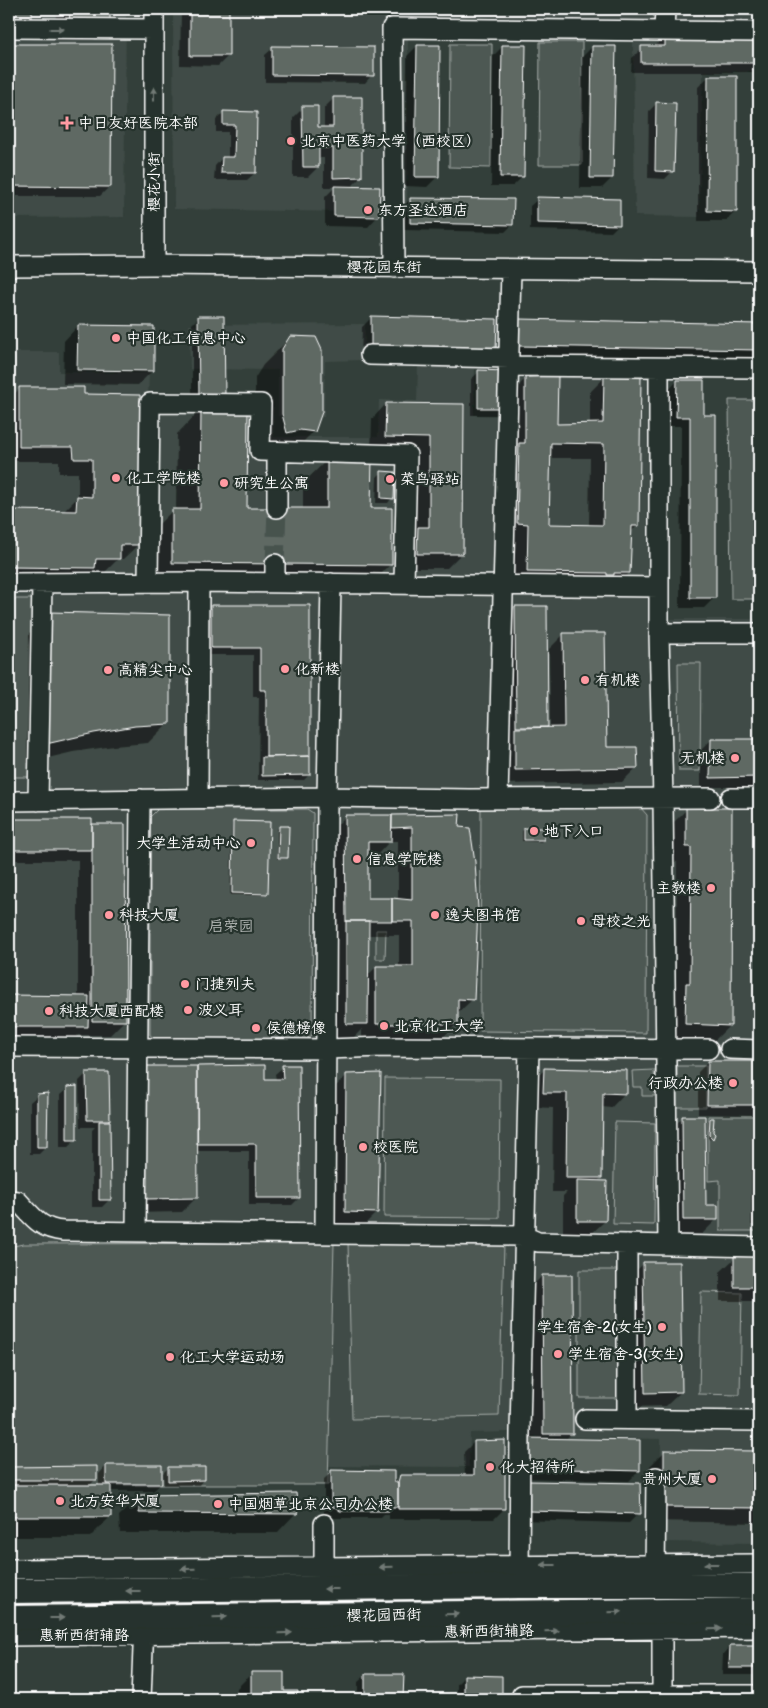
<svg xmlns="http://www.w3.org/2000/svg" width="768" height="1708" font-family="'Balsamiq Sans','LXGW WenKai TC',sans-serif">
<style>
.built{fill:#404c47}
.green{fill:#4d5853;stroke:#a6aca9}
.shadow{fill:#0007;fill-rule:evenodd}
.building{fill:#5f6964;stroke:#fff;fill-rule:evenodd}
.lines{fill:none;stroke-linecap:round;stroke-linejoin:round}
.minor-tunnel{stroke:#47524e;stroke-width:19;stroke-dasharray:19 9;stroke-linecap:butt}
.minor-casing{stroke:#fff;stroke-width:22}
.major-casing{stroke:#fff;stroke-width:28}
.minor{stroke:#26332d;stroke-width:19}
.major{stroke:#26332d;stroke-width:24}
.oneway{fill:#727a76}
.poi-dot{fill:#ff9aa2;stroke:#26332d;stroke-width:2}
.labels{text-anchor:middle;stroke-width:4.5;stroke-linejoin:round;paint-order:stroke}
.poi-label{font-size:15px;fill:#fff;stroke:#26332d;text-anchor:start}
.street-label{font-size:15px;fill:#fff;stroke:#26332d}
.park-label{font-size:15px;fill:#b8bcba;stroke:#26332d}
</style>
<rect width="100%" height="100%" fill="#333f3a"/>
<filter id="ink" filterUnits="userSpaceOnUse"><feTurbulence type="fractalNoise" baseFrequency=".02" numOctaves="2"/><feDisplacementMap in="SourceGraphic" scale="10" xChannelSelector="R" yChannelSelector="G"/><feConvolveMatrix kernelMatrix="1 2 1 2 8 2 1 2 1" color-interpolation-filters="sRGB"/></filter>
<g filter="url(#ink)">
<path class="built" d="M9,9h117l-2,208 -115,1z
M173,9h586v62l-56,1 -4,145 -64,-1 -2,-178 -225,-1 -1,176 -233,-4z
M365,324l-1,36 -39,1 -1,56 -46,-1v-46l-88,-1 -1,-44z
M9,352h50v20l90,1 -1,26 125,1 1,37h104l1,-37 38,1 1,-37h57l-1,51 33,1 9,-42 151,1 -1,244h93v924l-99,-1 1,-103 -134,-3v14l-19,1 1,-19 -39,1 -1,34 -140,-1 -1,19h-319z"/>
<path class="green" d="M540,42h42v123h-43z
M450,44h42l-1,124 -42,-1z
M729,400h30v199h-28z
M9,599h23l-1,178h-22z
M678,663h23l-1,108h-21z
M481,807h159l7,8 -1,218 -166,-2z
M158,809h149l6,4 -1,222 -7,5 -151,-2 -4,-3v-218z
M376,930h10l-1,29h-9z
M677,1066h29v41h-29z
M654,1070l1,26h-13v-9h-9l-1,-16z
M385,1078l115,1 -1,139 -115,-1z
M708,1116h51l-1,115h-38v-51l-12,1z
M615,1122l40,1 -1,102 -41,-1z
M348,1242l156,3 -5,171 -147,3z
M334,1243l-6,242h-319v-238l14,-3z
M579,1270h42v128h-42z
M701,1292l41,1 -2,102 -41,-1z"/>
<path class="shadow" d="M9,9h22v8l-20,20h-2z
M56,9h52v17l-14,14h-39z
M181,9h47v47l-10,10 -38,-1z
M666,35h93v37h-128l1,-14 10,-10h14v-3z
M9,45h101v141l-10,10h-91z
M417,46l20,131 -10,10 -22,-1 2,-130z
M503,46l20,130 -10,10h-22l2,-130z
M592,47l20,131 -10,10h-22l2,-131z
M273,48l99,27 -7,8 -100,-1v-27z
M708,77l28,134 -10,10h-28v-134z
M334,98l27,79 -11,11 28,28 -10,11 -43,-1v-29l10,-10h-11v-29h-6v9l-10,10h-15v-59l10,-10 14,20h7v-20z
M657,103l16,68 -8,8 -17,-1 1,-67z
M224,112l32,1 -1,60 -8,7h-33l1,-14 7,-8h6v-26h-12v-12z
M759,183v29h-6v-23z
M411,199l101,26 -7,7 -102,-2v-24z
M538,199l80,26 -7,7 -81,-2v-24z
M199,317l24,79 -31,7v-79z
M372,317l112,43 -123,-3 1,-30z
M520,321l239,4v35l-249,-4z
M78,326l75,44 -15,15 -75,-1 1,-43z
M291,337l23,94 -28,28 -31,-17v-64l8,-13z
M479,372l25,36 -8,7h-25v-36z
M605,377l33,148 -8,8 -1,40 -14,14 -102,-1 -2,-193 15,-15 30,47h34v-33zM549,458h41l-1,68 -41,-1z
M677,381l26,35 11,182 -10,10h-24l1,-182h-14v-34z
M20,388l62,8 56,149 -15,14h-5l-14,14h-16l-8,9 -71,-1v-68l2,-2 52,1 15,-15v-24h-19v-12h-50v-62z
M386,404l77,1 -1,148 -15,15h-44l1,-25 11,-11v-80h-44l1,-33z
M201,409l45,100 57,1v-27l25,-24 42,50 21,55 -25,25 -218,-2v-52l25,-25h3l1,-76z
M382,472l10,26 -4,5h-12l1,-26z
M211,606h98v169l-5,5h-46l1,-83h-6v-42h-49v-41z
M516,607h29l1,122h4l-1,-80 14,-14 42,113 31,20 -14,14 -121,2v-162z
M49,614l119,109 -20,20 -34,3 -41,6 -46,11 2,-130z
M759,649v138h-58v-37l10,-10h46l1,-90z
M687,809l43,216 -15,15 -44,-2 1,-39 4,-5 1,-132 -5,-1v-37z
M458,815v14l15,170 -16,15v10l-15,14h-80v-9l-9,9h-21l-1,-207 15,-15zM390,841h8v59l-31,-1v-43h9zM367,935h32v32h-23l-9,9z
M9,820l81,1 35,199 -15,15h-32l-6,6h-63v-44h69v-137h-69z
M234,822l33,71 -2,2h-35l2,-71z
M280,827l7,30 -2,2h-8v-30z
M524,829l19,11 -2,2 -19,-1v-10z
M708,1062h51v163h-8l1,-110 -54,-1v-42z
M145,1067l119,13h12l-1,-6 8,-7 16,131 -7,7h-43v-54h-53v47l-14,14 -50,1z
M544,1070l81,23 -14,15 -9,-1 -1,71 -4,4 8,39 -15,14h-27v-39l4,-4h-15l1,-84 -24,-1 1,-23z
M87,1073l22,46 -3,3 3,78 -7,7h-10v-77l3,-3h-15l-1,-46z
M347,1075l30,137 -15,15 -31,-1 1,-136z
M68,1088l8,52 -8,7h-8v-52z
M38,1095l8,52 -7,7h-9v-52z
M683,1117l22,89 12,13 -15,15h-33l-1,-102z
M710,1119l2,14 2,1 -4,6 -2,-2v-17z
M759,1257v167v-123h-39v-29l15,-14z
M643,1264l38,128 -15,14 -35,1 -2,-129z
M542,1276l30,157 -7,7 74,31 -10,10 -111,-3 10,-188z
M474,1442l30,67 -10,10h-105v-5h-5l-4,4h-48l-8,-4v-35l8,-7 61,13 8,-9h64l-1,-24z
M665,1451l94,1v71l-109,-2v-55z
M106,1466l55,18 -8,7h-43v26l-20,20h-81v-69h87v11l-7,7h10v-12z
M168,1468l35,12 -4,5h-35l-1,-12z
M518,1492l121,21 -10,10 -111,-3z
M139,1496l157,17 -19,20h-157l-1,-17z
M730,1646l29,1v28h-37l1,-21z
M252,1673l30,19 14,1v6h-59v-11z
M366,1675l36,1v23h-44v-17z
M465,1676l36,1v22h-44v-15z"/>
<path class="building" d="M9,9h23v9h-23z
M70,9h40v17h-41z
M190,9h39v47h-39z
M665,33l94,1v29h-118v-17h24z
M9,44h103l-1,143 -102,-1z
M417,45h23l-1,132h-24z
M502,45h24l-2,132h-24z
M272,46l102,1v29l-102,-1z
M592,46h24l-3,132h-23z
M708,76h29v136l-30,-1z
M333,97h29v80l-29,1v-30h-14v19h-16l-1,-61h16v21h15z
M656,102l20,1 -2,69 -19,-1z
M223,111l34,1 -1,61h-35l1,-16h12l1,-32h-12z
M334,186l46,1 -1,30 -45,-1z
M537,197l83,2v26l-83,-2z
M410,198l104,1 -1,26 -103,-2z
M198,316h26l1,80h-26z
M371,316l126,3 -1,32 -125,-3z
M519,319l240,5v26l-240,-4z
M78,325l76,1v45l-77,-1z
M290,336l26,1 6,13v62l-7,20 -15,-2 -13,3 -5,-19v-65z
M478,370l28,1 -1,37h-27z
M558,376l-1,48 46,-1 1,-47 37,1 -2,149h-7l-2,47h-16v2h-7v-2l-80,-1 1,-48 -11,-1 2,-80h6v-66zM551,443l53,1 -1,81 -54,-1z
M677,380h27v35h12v183h-26v-181h-14z
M19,387h65v7l56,1 -1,150h-19v14h-24l-1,9 -86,-1 1,-57 66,1 1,-15 15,1v-38h-18l-1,-12h-54z
M386,403l78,1 -1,150h-46l1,-27h11v-89l-44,-1z
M201,408l47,1 -1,99h80v-51h45l-1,51h21v57l-220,-2v-54h28z
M381,471l14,1 -1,27 -13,-1z
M211,605h99v151l-44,1v-67h-6v-42h-49z
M515,606h32l1,121h-32z
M49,612l121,3v109l-35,2 -41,7 -48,11z
M563,633h42l2,114h30l1,21 -123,2v-42l49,-1z
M711,739h48v38l-49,1z
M310,756v19l-48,1v-19z
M686,808h46l-1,218 -46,-2 1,-41h4l1,-136h-5z
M460,814l-1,13 11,1 5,34 3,46 -4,92 -16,-1v25h-82v-58h37v-45h-21v-23l20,2v-73l-20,1v-13z
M345,815h47l-1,27h-23v56h24v23h-46z
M9,819h83v31h-83z
M233,821l37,1 -2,72 -36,-1z
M92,824h33l1,197h-34z
M279,826h10l-1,32h-10z
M524,828h20v12h-20z
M346,921h23l-1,103h-22z
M9,995l80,1 -1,31h-79z
M708,1061h51v44h-52z
M265,1065v14h18l-1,-14h17l1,133h-44v-54h-59v-78z
M145,1066h52l1,132 -52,1z
M544,1068l83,2v24l-24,-1 -1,85h-36l1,-85h-24z
M86,1072h23l1,48h-23z
M381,1073l-3,140 -33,-1 1,-138z
M77,1086v54h-10v-53z
M48,1093l-1,54h-10v-53z
M682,1116h23l1,89h12v15h-35z
M710,1118h4l-1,14 2,2 -2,5 -4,-4z
M99,1121h11l1,79h-12z
M577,1180l30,1 -1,40h-29z
M734,1256h25v31h-25z
M643,1262h37l2,130 -37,1z
M542,1275h30l1,159h-30z
M528,1438l112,2v31l-112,-3z
M505,1440v69h-107v-27l2,-7h74v-34z
M664,1450l95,1v57l-95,-1z
M106,1465h56v19h-56z
M97,1466v14h-88v-13z
M168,1467h37v13l-37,1z
M331,1470l63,1v11h4v25h-6l-3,4h-49l-5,-4h-4z
M528,1481l112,2 1,31 -113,-3z
M9,1485h102v32h-102z
M296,1493l2,21 -159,-1v-18z
M730,1645h29v23h-30z
M251,1672h33v19h14l-1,8h-46z
M365,1674h39l-1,25h-38z
M464,1675l38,1v23h-38z"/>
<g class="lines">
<path class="minor-tunnel" d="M275,564l2,-56"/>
<g class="minor-casing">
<path id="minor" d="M154,9v256
M9,28l145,1
M664,31l95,1
M9,266l145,-1 605,6
M394,268l-2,-240 272,3 1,-22
M370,355l139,3
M508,366l251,2
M659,378v255l4,166 5,446
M277,452v56
M148,582l2,-179 111,1 -1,47 147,4 -3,128
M9,583l190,-1 460,5
M275,583v-19
M659,633h100
M198,798l1,-216
M731,798h28
M498,799l13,-530
M9,801l318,-4 142,2 241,-1
M38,801l4,-218
M9,1047l318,2 56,-2 325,2
M730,1049l29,1
M9,1200l9,1c15,16 22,28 45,30l461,5 14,6 221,5
M136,1231l4,-432
M325,1233l2,-436 4,-214
M627,1244v175
M585,1419l174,2
M324,1567v-43
M9,1569l750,-5
M519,1576l1,-145 9,-383
M655,1576l1,-99
M9,1636l750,-8
M662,1694v-65
M522,1695h237
M141,1699l3,-76"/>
</g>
<g class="major-casing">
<path id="major" d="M9,1591l510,-5h240
M9,1618l750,-8"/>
</g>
<use href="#minor" class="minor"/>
<use href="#major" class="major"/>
</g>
<defs><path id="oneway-solid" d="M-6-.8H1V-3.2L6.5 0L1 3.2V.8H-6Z" transform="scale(1.25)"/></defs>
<g class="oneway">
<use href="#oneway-solid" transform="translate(57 29)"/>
<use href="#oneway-solid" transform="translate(154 94) rotate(-90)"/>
<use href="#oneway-solid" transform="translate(711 1564) rotate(180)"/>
<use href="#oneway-solid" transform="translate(548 1565) rotate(180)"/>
<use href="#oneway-solid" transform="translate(386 1567) rotate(179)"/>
<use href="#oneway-solid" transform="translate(188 1569) rotate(179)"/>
<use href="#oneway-solid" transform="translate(331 1589) rotate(180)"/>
<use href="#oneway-solid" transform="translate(133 1591) rotate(180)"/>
<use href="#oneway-solid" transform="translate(615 1612) rotate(-1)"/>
<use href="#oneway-solid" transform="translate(452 1614) rotate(-1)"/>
<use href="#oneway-solid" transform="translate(220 1617) rotate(-1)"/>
<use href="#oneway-solid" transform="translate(57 1618)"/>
<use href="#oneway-solid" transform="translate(715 1629) rotate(-1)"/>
<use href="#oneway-solid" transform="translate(552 1631) rotate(-1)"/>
<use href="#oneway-solid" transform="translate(285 1633) rotate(-1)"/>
</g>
</g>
<g class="poi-dot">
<path d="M64.5 115.5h5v5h5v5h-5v5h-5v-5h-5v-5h5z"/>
<circle cx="291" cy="141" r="5"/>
<circle cx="368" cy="210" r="5"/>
<circle cx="116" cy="338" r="5"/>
<circle cx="116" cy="478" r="5"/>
<circle cx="390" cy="479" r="5"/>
<circle cx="224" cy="483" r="5"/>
<circle cx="285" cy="669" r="5"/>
<circle cx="108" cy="670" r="5"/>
<circle cx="585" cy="680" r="5"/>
<circle cx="735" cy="758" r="5"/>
<circle cx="534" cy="831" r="5"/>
<circle cx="251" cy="843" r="5"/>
<circle cx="357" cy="859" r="5"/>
<circle cx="711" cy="888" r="5"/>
<circle cx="109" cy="915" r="5"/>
<circle cx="435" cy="915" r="5"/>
<circle cx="581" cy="921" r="5"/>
<circle cx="185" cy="984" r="5"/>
<circle cx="188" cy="1010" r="5"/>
<circle cx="49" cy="1011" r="5"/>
<circle cx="384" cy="1026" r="5"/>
<circle cx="256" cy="1028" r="5"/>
<circle cx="733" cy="1083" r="5"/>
<circle cx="363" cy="1147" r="5"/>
<circle cx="662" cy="1327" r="5"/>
<circle cx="558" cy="1354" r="5"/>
<circle cx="170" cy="1357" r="5"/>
<circle cx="490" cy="1467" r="5"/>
<circle cx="712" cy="1479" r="5"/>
<circle cx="60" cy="1501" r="5"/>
<circle cx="218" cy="1504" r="5"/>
</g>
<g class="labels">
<g class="poi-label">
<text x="78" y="128">中日友好医院本部</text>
<text x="301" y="146">北京中医药大学（西校区）</text>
<text x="378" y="215">东方圣达酒店</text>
<text x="126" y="343">中国化工信息中心</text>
<text x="126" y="483">化工学院楼</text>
<text x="400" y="484">菜鸟驿站</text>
<text x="234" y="488">研究生公寓</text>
<text x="295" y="674">化新楼</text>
<text x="118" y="675">高精尖中心</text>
<text x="595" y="685">有机楼</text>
<text x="725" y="763" text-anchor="end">无机楼</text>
<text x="544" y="836">地下入口</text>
<text x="241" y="848" text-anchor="end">大学生活动中心</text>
<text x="367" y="864">信息学院楼</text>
<text x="701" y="893" text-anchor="end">主教楼</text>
<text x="119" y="920">科技大厦</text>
<text x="445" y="920">逸夫图书馆</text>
<text x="591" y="926">母校之光</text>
<text x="195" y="989">门捷列夫</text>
<text x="198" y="1015">波义耳</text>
<text x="59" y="1016">科技大厦西配楼</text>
<text x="394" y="1031">北京化工大学</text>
<text x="266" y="1033">侯德榜像</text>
<text x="723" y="1088" text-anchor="end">行政办公楼</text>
<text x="373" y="1152">校医院</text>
<text x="652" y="1332" text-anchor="end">学生宿舍-2(女生)</text>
<text x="568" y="1359">学生宿舍-3(女生)</text>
<text x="180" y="1362">化工大学运动场</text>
<text x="500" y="1472">化大招待所</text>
<text x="702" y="1484" text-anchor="end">贵州大厦</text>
<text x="70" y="1506">北方安华大厦</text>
<text x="228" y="1509">中国烟草北京公司办公楼</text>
</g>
<g class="street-label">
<text transform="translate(154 182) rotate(-90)" y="5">樱花小街</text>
<text x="384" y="272">樱花园东街</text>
<text transform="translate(384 1615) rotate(-1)" y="5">樱花园西街</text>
<text transform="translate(489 1631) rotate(-1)" y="5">惠新西街辅路</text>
<text x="84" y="1640">惠新西街辅路</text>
</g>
<g class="park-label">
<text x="231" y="931">启荣园</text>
</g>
</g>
<rect width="768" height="1708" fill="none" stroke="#26332d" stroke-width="30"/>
<rect x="15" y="15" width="738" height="1678" fill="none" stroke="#fff" stroke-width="2" filter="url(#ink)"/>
</svg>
